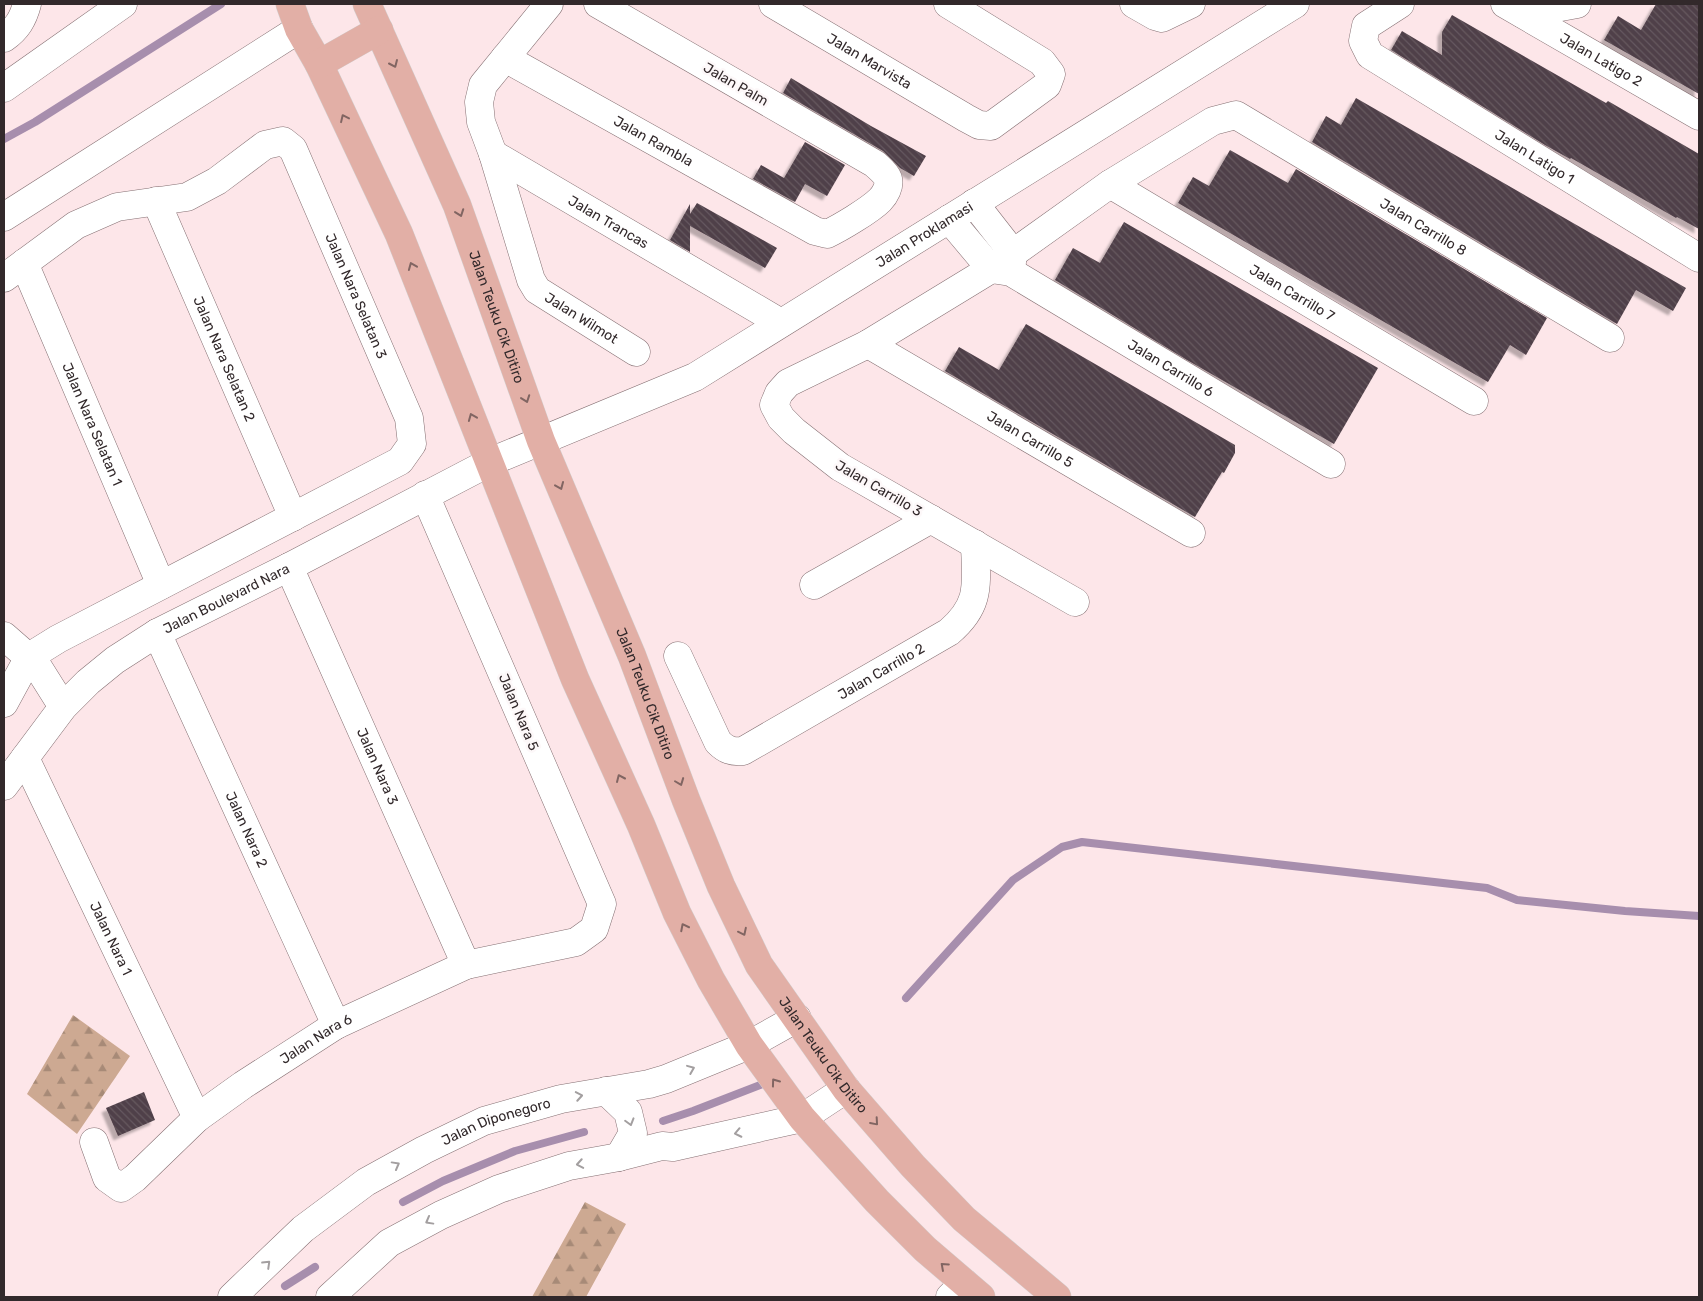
<svg xmlns="http://www.w3.org/2000/svg" width="1703" height="1301" font-family="Rubik,sans-serif">
<style>
.forest{fill:url(#forest-firs)}
.lines{fill:none;stroke-linecap:round;stroke-linejoin:round}
.stream{stroke:#a78ead;stroke-width:8}
.building{fill:url(#building-back-hatch);filter:url(#shadow)}
.minor-casing{stroke:#857073;stroke-width:29}
.major-casing{stroke:#d2d0d0;stroke-width:29}
.minor{stroke:#fff;stroke-width:28}
.major{stroke:#e2afa6;stroke-width:28}
.oneway{stroke:#816562}
.oneway2{stroke:#a39fa0}
.labels{text-anchor:middle;stroke-width:5;stroke-linejoin:round;paint-order:stroke}
.street-label{font-size:14px;fill:#32292b;stroke:#fdf8f9}
</style>
<defs>
<pattern id="forest-firs" width="22" height="20" patternUnits="userSpaceOnUse" patternTransform="scale(1.25)"><rect width="22" height="20" fill="#cda992"/><path d="M5 1l3.5 6h-7zM16 11l3.5 6h-7z" fill="#a78a77"/></pattern>
<pattern id="building-back-hatch" width="6" height="6" patternUnits="userSpaceOnUse" patternTransform="scale(1.25)"><rect width="6" height="6" fill="#4f3f48"/><path d="M-1 5l2 2M0 0l6 6M5-1l2 2" fill="none" stroke="#665960"/></pattern>
<filter id="shadow"><feDropShadow dx="-4.5" dy="4.5" stdDeviation="1" flood-color="#0004"/></filter>
</defs>
<rect width="100%" height="100%" fill="#fde6e9"/>
<path class="forest" d="M73,1015l57,41 -53,78 -50,-40z
M585,1202l41,22 -40,73h-54z"/>
<g class="lines">
<path class="stream" d="M4,139l31,-17 186,-118
M906,998l107,-118 49,-33 20,-5 405,46 30,12 108,11 74,5
M663,1121l30,-10 75,-29
M403,1202l40,-21 72,-30 69,-19
M285,1286l30,-19"/>
</g>
<path class="building" d="M1656,4h43v90l-95,-54 14,-24 23,14z
M1452,15l154,88 2,-2 91,53v75l-22,-12 -1,1 -105,-60 -1,1 -25,-14 -154,-95 11,-19 40,24v-23z
M791,78l80,48 55,30 -12,20 -14,-8 -17,-17 -100,-58z
M1356,98l330,190 -13,23 -37,-21 -19,34 -305,-182 14,-26 15,9z
M805,142l40,23 -18,31 -22,-12 -10,18 -42,-23 8,-14 23,13z
M1230,150l58,33 8,-14 251,149 -21,37 -16,-10 -22,37 -310,-179 15,-26 16,9z
M697,203l80,45 -12,20 -75,-42v26l-20,-12 20,-36v10z
M1124,222l254,146 -44,76 -147,-84 -132,-80 18,-32 27,15z
M1026,324l209,121v8l-11,20 -2,-1 -27,45 -250,-146 14,-24 40,23z
M144,1092l11,28 -37,16 -12,-28z"/>
<g class="lines">
<g class="minor-casing">
<g id="minor">
<path id="s1" d="M549,4l-66,81 -4,17 2,20 12,32 38,126 6,10 99,62"/>
<path id="s2" d="M773,4l193,114 13,7 12,1 56,-41 4,-11 -9,-12 -94,-58"/>
<path d="M1134,4l21,12 7,2 29,-14"/>
<path id="s3" d="M1400,4l-34,22 -3,15 7,14 329,203"/>
<path id="s4" d="M1505,4l194,112"/>
<path d="M1523,14l54,-10"/>
<path d="M4,38c13,-9 19,-19 23,-34"/>
<path id="s5" d="M505,58l310,173 12,3c13,-6 43,-24 53,-34 5,-5 10,-14 8,-21 -2,-6 -9,-11 -13,-15l-277,-160"/>
<path d="M4,88l119,-84"/>
<path id="s6" d="M493,154l288,169"/>
<path id="s7" d="M1110,184l364,217"/>
<path id="s8" d="M156,201l137,316"/>
<path d="M974,203l39,50 -2,17"/>
<path d="M4,217l295,-188"/>
<path id="s9" d="M949,219l42,50 20,3 320,192"/>
<path id="s10" d="M24,263l137,322"/>
<path id="s11" d="M4,278l72,-53 41,-18 70,-10 30,-16 48,-36 18,-4 10,8 116,269 3,26 -12,17 -342,178 -29,18 -25,46"/>
<path id="s12" d="M868,344l323,189"/>
<path id="s13" d="M289,567l177,398"/>
<path d="M814,585l117,-66"/>
<path id="s14" d="M1075,602l-235,-135 -46,-36 -13,-13 -7,-13 5,-12 9,-10 80,-39 123,-75 119,-85 103,-63 23,-6 374,223"/>
<path id="s15" d="M157,633l179,392"/>
<path d="M4,636l32,28 27,43"/>
<path id="s16" d="M678,656l40,86c8,8 14,10 25,9l206,-119c33,-28 27,-49 26,-88"/>
<path id="s17" d="M25,758l172,360"/>
<path id="s18" d="M4,786l59,-79 25,-25 27,-22 42,-27 132,-66 201,-105 205,-85 600,-373"/>
<path d="M606,1091l22,21 5,21 -14,24"/>
<path id="s19" d="M94,1142l13,36 14,10 14,-10 62,-60 46,-33 93,-60 130,-60 110,-23 18,-13 8,-25 -177,-409"/>
<path id="s20" d="M232,1297l71,-68 63,-47 58,-32 60,-29 77,-22 88,-15 17,-5 83,-34 48,-27"/>
<path d="M330,1297l59,-54 52,-28 58,-26 70,-23 50,-9 43,-11 11,1 129,-29 44,-29"/>
<path d="M950,1297l14,-14"/>
</g>
</g>
<g class="major-casing">
<g id="major">
<path d="M290,4l9,25 20,35 80,170 176,445 66,146 36,88 34,67 38,65 53,73 75,83 48,48 56,48"/>
<path id="s21" d="M367,4l90,201 84,236 91,215 54,144 35,86 38,79 87,124 67,77 51,53 93,78"/>
<path d="M319,64l60,-34"/>
</g>
</g>
<use href="#minor" class="minor"/>
<use href="#major" class="major"/>
</g>
<defs><path id="oneway-chevron" d="M-2-3.5L2.5 0L-2 3.5" fill="none" stroke-width="1.6" stroke-linecap="round" stroke-linejoin="round" transform="scale(1.25)"/></defs>
<g class="oneway">
<use href="#oneway-chevron" transform="translate(394 64) rotate(66)"/>
<use href="#oneway-chevron" transform="translate(344 118) rotate(-115)"/>
<use href="#oneway-chevron" transform="translate(460 213) rotate(70)"/>
<use href="#oneway-chevron" transform="translate(412 266) rotate(-112)"/>
<use href="#oneway-chevron" transform="translate(526 399) rotate(70)"/>
<use href="#oneway-chevron" transform="translate(472 417) rotate(-112)"/>
<use href="#oneway-chevron" transform="translate(560 486) rotate(67)"/>
<use href="#oneway-chevron" transform="translate(620 778) rotate(-114)"/>
<use href="#oneway-chevron" transform="translate(680 782) rotate(69)"/>
<use href="#oneway-chevron" transform="translate(684 927) rotate(-117)"/>
<use href="#oneway-chevron" transform="translate(743 932) rotate(64)"/>
<use href="#oneway-chevron" transform="translate(775 1082) rotate(-126)"/>
<use href="#oneway-chevron" transform="translate(875 1122) rotate(49)"/>
<use href="#oneway-chevron" transform="translate(944 1266) rotate(-138)"/>
</g>
<g class="oneway2">
<use href="#oneway-chevron" transform="translate(691 1069) rotate(-22)"/>
<use href="#oneway-chevron" transform="translate(579 1096) rotate(-10)"/>
<use href="#oneway-chevron" transform="translate(630 1122) rotate(74)"/>
<use href="#oneway-chevron" transform="translate(738 1133) rotate(168)"/>
<use href="#oneway-chevron" transform="translate(580 1164) rotate(170)"/>
<use href="#oneway-chevron" transform="translate(396 1165) rotate(-29)"/>
<use href="#oneway-chevron" transform="translate(429 1221) rotate(151)"/>
<use href="#oneway-chevron" transform="translate(267 1264) rotate(-44)"/>
</g>
<g class="labels">
<g class="street-label">
<text dy="5" stroke="none"><textPath href="#s4" startOffset="111">Jalan Latigo 2</textPath></text>
<text dy="5" stroke="none"><textPath href="#s2" startOffset="112">Jalan Marvista</textPath></text>
<text transform="translate(736 84) rotate(30)" y="5">Jalan Palm</text>
<text dy="5" stroke="none"><textPath href="#s5" startOffset="170">Jalan Rambla</textPath></text>
<text dy="5" stroke="none"><textPath href="#s3" startOffset="265">Jalan Latigo 1</textPath></text>
<text dy="5" stroke="none"><textPath href="#s6" startOffset="134">Jalan Trancas</textPath></text>
<text dy="5" stroke="none"><textPath href="#s14" startOffset="1131">Jalan Carrillo 8</textPath></text>
<text dy="5" stroke="none"><textPath href="#s18" startOffset="1085">Jalan Proklamasi</textPath></text>
<text dy="5" stroke="none"><textPath href="#s7" startOffset="212">Jalan Carrillo 7</textPath></text>
<text dy="5" stroke="none"><textPath href="#s11" startOffset="490">Jalan Nara Selatan 3</textPath></text>
<text dy="5" stroke="none"><textPath href="#s21" startOffset="339">Jalan Teuku Cik Ditiro</textPath></text>
<text dy="5" stroke="none"><textPath href="#s1" startOffset="372">Jalan Wilmot</textPath></text>
<text dy="5" stroke="none"><textPath href="#s8" startOffset="172">Jalan Nara Selatan 2</textPath></text>
<text dy="5" stroke="none"><textPath href="#s9" startOffset="272">Jalan Carrillo 6</textPath></text>
<text dy="5" stroke="none"><textPath href="#s10" startOffset="175">Jalan Nara Selatan 1</textPath></text>
<text dy="5" stroke="none"><textPath href="#s12" startOffset="188">Jalan Carrillo 5</textPath></text>
<text transform="translate(879 488) rotate(30)" y="5">Jalan Carrillo 3</text>
<text dy="5" stroke="none"><textPath href="#s18" startOffset="296">Jalan Boulevard Nara</textPath></text>
<text dy="5" stroke="none"><textPath href="#s16" startOffset="282">Jalan Carrillo 2</textPath></text>
<text dy="5" stroke="none"><textPath href="#s21" startOffset="744">Jalan Teuku Cik Ditiro</textPath></text>
<text transform="translate(519 712) rotate(67)" y="5">Jalan Nara 5</text>
<text dy="5" stroke="none"><textPath href="#s13" startOffset="218">Jalan Nara 3</textPath></text>
<text dy="5" stroke="none"><textPath href="#s15" startOffset="216">Jalan Nara 2</textPath></text>
<text dy="5" stroke="none"><textPath href="#s17" startOffset="200">Jalan Nara 1</textPath></text>
<text dy="5" stroke="none"><textPath href="#s19" startOffset="302">Jalan Nara 6</textPath></text>
<text dy="5" stroke="none"><textPath href="#s21" startOffset="1149">Jalan Teuku Cik Ditiro</textPath></text>
<text dy="5" stroke="none"><textPath href="#s20" startOffset="321">Jalan Diponegoro</textPath></text>
</g>
</g>
<rect width="1703" height="1301" fill="none" stroke="#32292b" stroke-width="10"/>
</svg>
